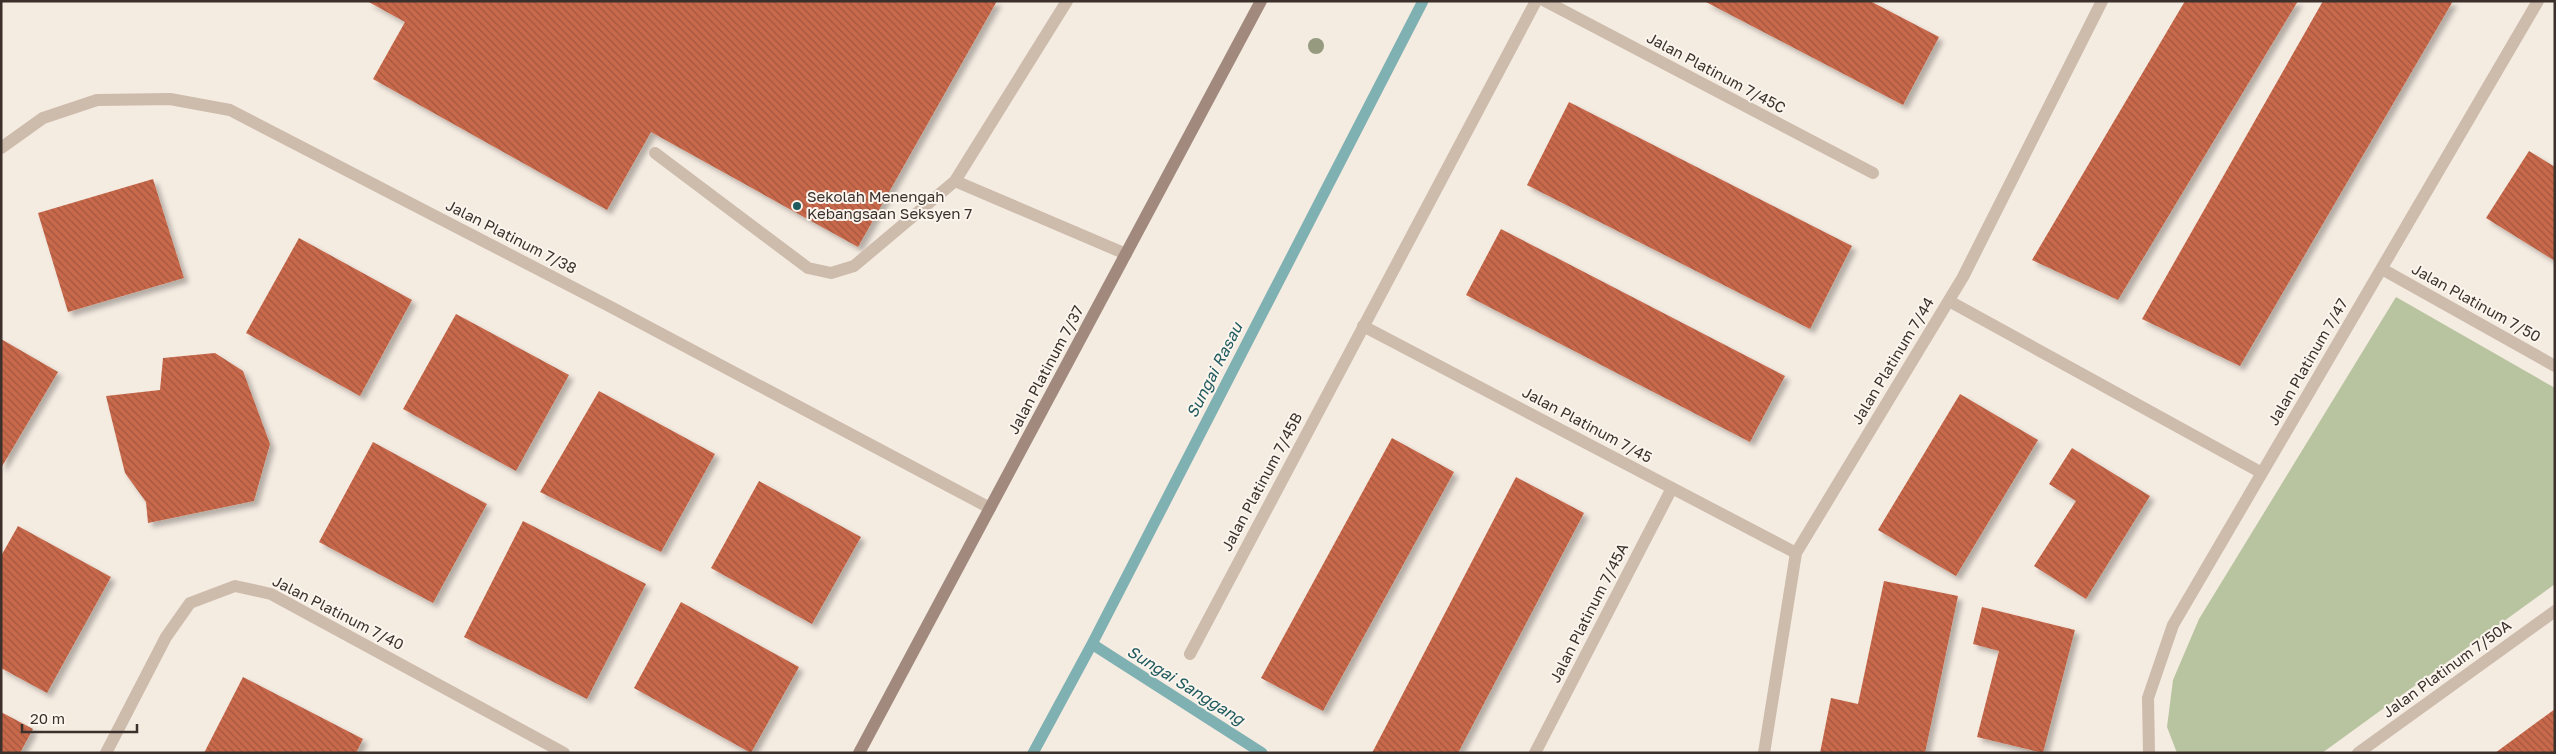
<svg xmlns="http://www.w3.org/2000/svg" width="2556" height="754" font-family="'Golos Text',sans-serif">
<style>
.green{fill:#b8c4a0}
.lines{fill:none;stroke-linecap:round;stroke-linejoin:round}
.stream{stroke:#7fb0b2;stroke-width:11}
.building{fill:url(#building-back-hatch);filter:url(#shadow)}
.lane{stroke:#cdbbac;stroke-width:12}
.street{stroke:#cdbbac;stroke-width:12}
.secondary{stroke:#a18a7d;stroke-width:12}
.tree{fill:#969b7f}
.poi-dot{fill:#1f5a5e;stroke:#fbf5ee;stroke-width:2}
.labels{text-anchor:middle;stroke-width:4;stroke-linejoin:round;paint-order:stroke}
.street-label{font-size:15px;fill:#3b302b;stroke:#fbf5ee}
.poi-label{font-size:15px;fill:#3b302b;stroke:#fbf5ee;text-anchor:start}
.water-label{font-size:16px;font-style:italic;fill:#1f5a5e;stroke:#fbf5ee}
</style>
<defs>
<pattern id="building-back-hatch" width="6" height="6" patternUnits="userSpaceOnUse" patternTransform="scale(1.25)"><rect width="6" height="6" fill="#c8694b"/><path d="M-1 5l2 2M0 0l6 6M5-1l2 2" fill="none" stroke="#a4573f"/></pattern>
<filter id="shadow"><feDropShadow dx="4.5" dy="4.5" stdDeviation="2.5" flood-color="#0004"/></filter>
</defs>
<rect width="100%" height="100%" fill="#f4ebe1"/>
<path class="green" d="M2396,297l159,91v196l-233,169h-145l-10,-26 6,-47 26,-61z"/>
<g class="lines">
<path class="stream" d="M1092,644l170,109
M1033,753l59,-109 331,-643"/>
</g>
<path class="building" d="M367,1h630l-139,246 -207,-115 -44,78 -234,-131 32,-57z
M1704,1h166l69,36 -36,68z
M2185,1h113l-180,299 -86,-40z
M2323,1h130l-213,365 -98,-47z
M1569,102l283,144 -42,83 -283,-144z
M2529,151l26,16v94l-69,-43z
M153,179l31,99 -116,34 -30,-99z
M1501,229l284,147 -35,66 -284,-147z
M299,238l113,62 -52,96 -114,-63z
M456,314l113,61 -53,96 -113,-62z
M1,339l57,33 -57,96z
M215,353l28,18 27,73 -16,57 -106,22 -2,-21 -21,-29 -19,-77 54,-6 3,-32z
M599,391l116,63 -54,98 -121,-60z
M1960,394l78,46 -82,136 -78,-46z
M1392,438l62,34 -131,239 -62,-33z
M373,442l114,62 -54,99 -114,-61z
M2072,448l78,48 -64,103 -52,-33 42,-65 -27,-17z
M1516,477l68,36 -126,240h-86z
M759,481l102,56 -49,87 -101,-56z
M523,521l123,63 -59,115 -123,-62z
M18,526l93,51 -64,116 -46,-25v-112z
M1884,581l74,15 -33,157h-105l11,-55 27,6z
M681,602l118,65 -48,86 -117,-65z
M1982,607l93,23 -32,123 -66,-16 22,-86 -26,-7z
M243,677l120,62 -7,14h-152z
M2555,709v44h-60z
M1,712l32,17 -13,24h-19z"/>
<g class="lines">
<path class="lane" d="M655,153l153,115 23,5 23,-7 101,-85 171,73
M955,181l112,-180"/>
<path class="street" d="M1545,1l328,172
M1,148l42,-30 54,-18 73,-1 60,11 379,196 381,202
M2382,269l173,97
M1949,301l313,172
M1363,326l433,227
M1190,654l346,-653
M106,753l60,-116 24,-34 45,-17 36,8 293,159
M1535,753l137,-265
M1764,753l32,-200 167,-276 139,-276
M2149,753l-1,-55 25,-73 365,-624
M2358,753l197,-142"/>
<path class="secondary" d="M859,753l402,-752"/>
</g>
<circle class="tree" cx="1316" cy="46" r="8"/>
<circle class="poi-dot" cx="797" cy="206" r="5"/>
<g class="labels">
<g class="street-label">
<text transform="translate(1716 73) rotate(28)" y="5">Jalan Platinum 7/45C</text>
<text transform="translate(511 237) rotate(27)" y="5">Jalan Platinum 7/38</text>
<text transform="translate(2476 303) rotate(29)" y="5">Jalan Platinum 7/50</text>
<text transform="translate(1893 361) rotate(-59)" y="5">Jalan Platinum 7/44</text>
<text transform="translate(2308 362) rotate(-60)" y="5">Jalan Platinum 7/47</text>
<text transform="translate(1046 370) rotate(-62)" y="5">Jalan Platinum 7/37</text>
<text transform="translate(1587 425) rotate(28)" y="5">Jalan Platinum 7/45</text>
<text transform="translate(1262 482) rotate(-62)" y="5">Jalan Platinum 7/45B</text>
<text transform="translate(338 613) rotate(27)" y="5">Jalan Platinum 7/40</text>
<text transform="translate(1589 613) rotate(-63)" y="5">Jalan Platinum 7/45A</text>
<text transform="translate(2447 669) rotate(-36)" y="5">Jalan Platinum 7/50A</text>
</g>
<g class="poi-label">
<text x="807" y="202">Sekolah Menengah<tspan x="807" dy="17">Kebangsaan Seksyen 7</tspan></text>
</g>
<g class="water-label">
<text transform="translate(1214 370) rotate(-63)" y="6">Sungai Rasau</text>
<text transform="translate(1186 685) rotate(32)" y="6">Sungai Sanggang</text>
</g>
</g>
<rect width="2556" height="754" fill="none" stroke="#3b302b" stroke-width="5"/>
<path d="M22 724v8h115v-8" fill="none" stroke="#3b302b" stroke-width="2.5"/>
<text x="30" y="724" font-size="15" fill="#3b302b" stroke="#fbf5ee" stroke-width="4" paint-order="stroke">20 m</text>
</svg>
